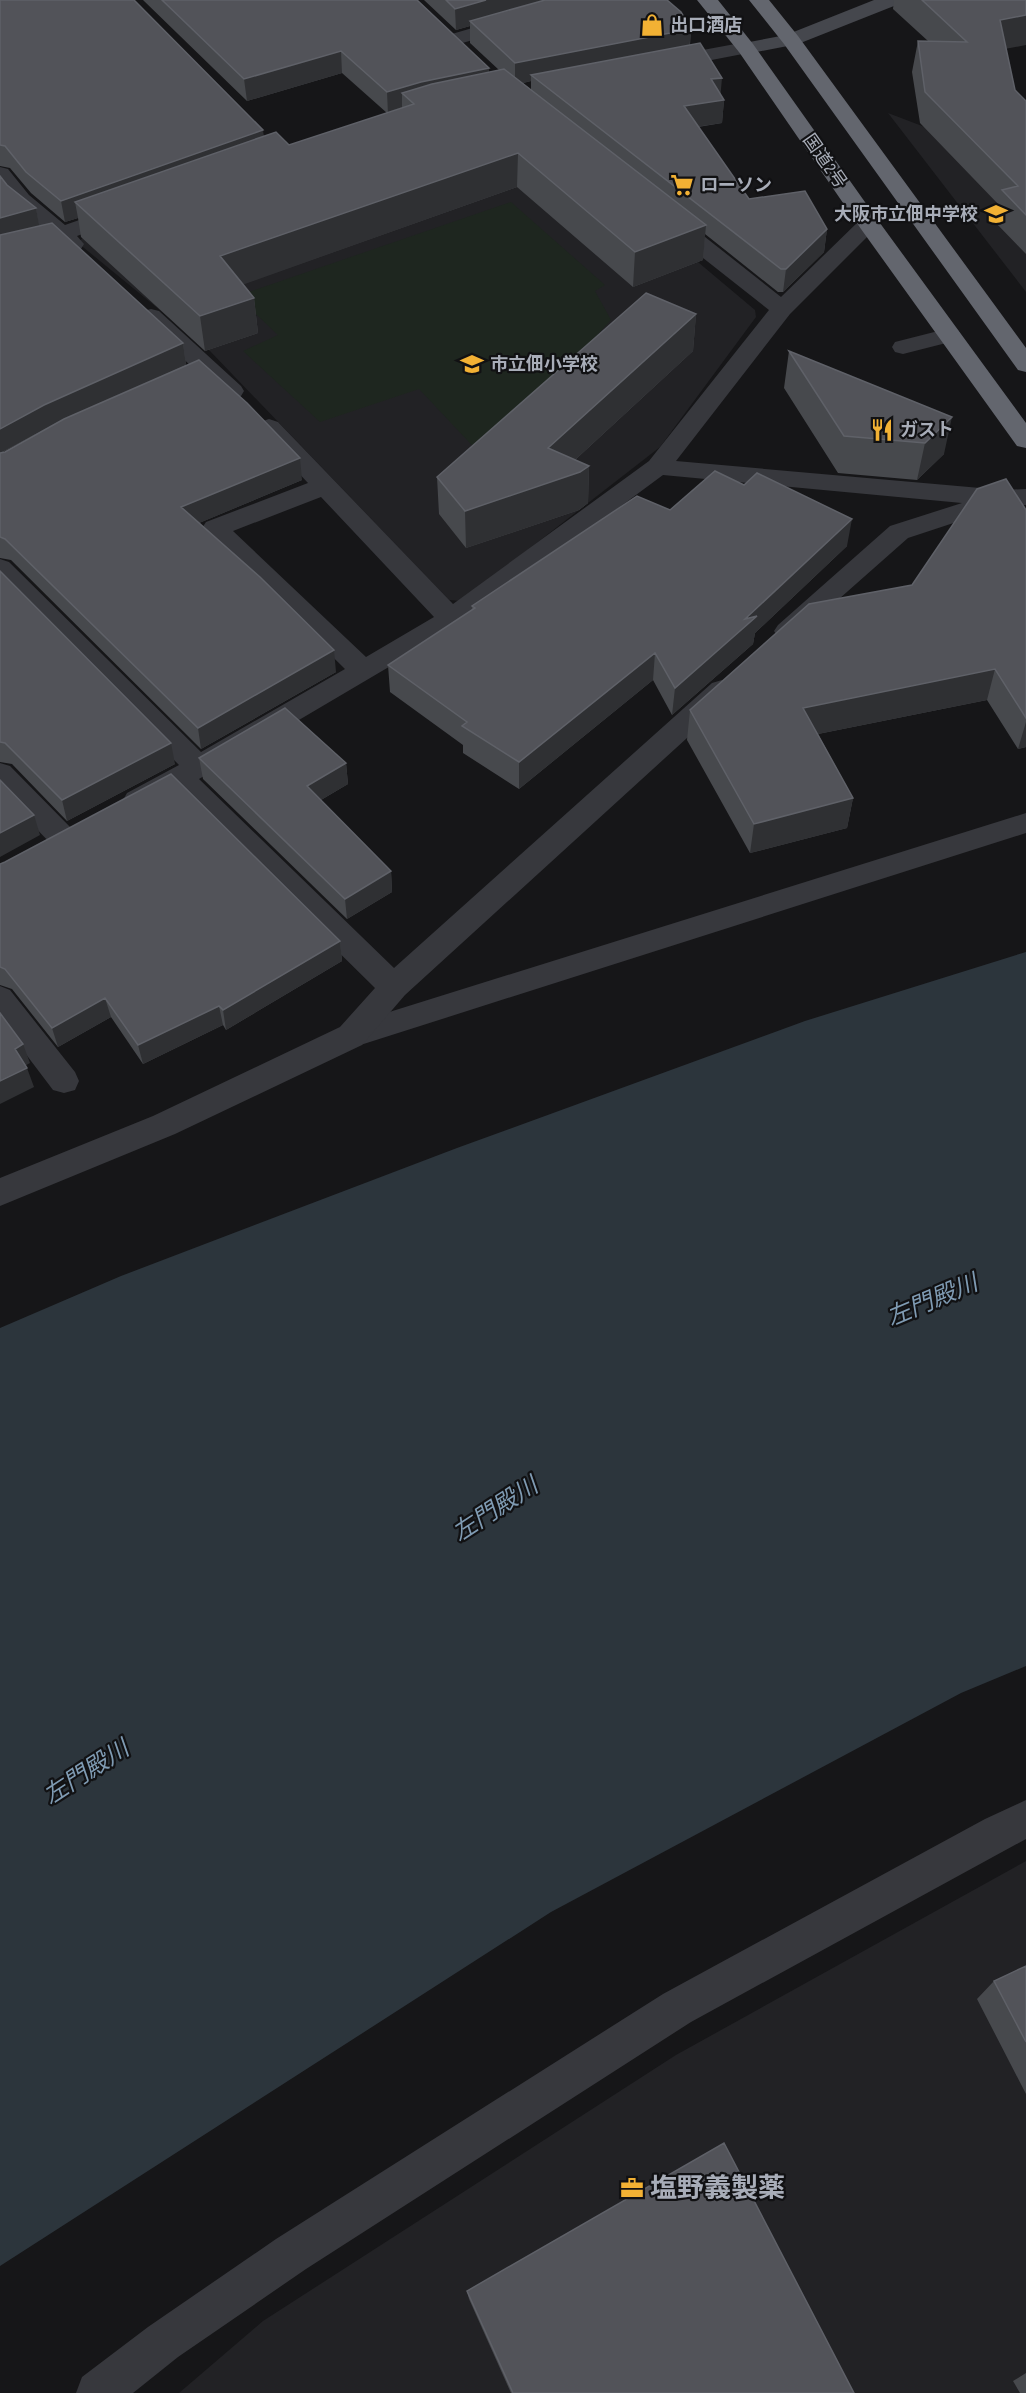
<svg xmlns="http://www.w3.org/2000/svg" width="1026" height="2393" font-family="'Sofia Sans Condensed','Noto Sans JP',sans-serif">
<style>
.built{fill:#222225}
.green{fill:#1e261f}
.water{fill:#2c353c}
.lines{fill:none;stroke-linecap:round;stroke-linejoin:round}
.lane{fill:#37383d;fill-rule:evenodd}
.street{fill:#37383d;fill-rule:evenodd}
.secondary{fill:#45474d;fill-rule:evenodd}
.highway{fill:#63666e;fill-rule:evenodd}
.wall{fill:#47494d;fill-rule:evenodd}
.shaded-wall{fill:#2f3033}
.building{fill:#525359;stroke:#5f6168;stroke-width:1.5}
.labels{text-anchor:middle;stroke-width:4.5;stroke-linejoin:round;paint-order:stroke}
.far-poi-label{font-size:18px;font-weight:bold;fill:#a8adb8;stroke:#111113;text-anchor:start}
.far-street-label{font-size:18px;fill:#a8adb8;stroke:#111113}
.water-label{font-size:24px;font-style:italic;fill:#7f9bb3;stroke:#111113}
.near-poi-label{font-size:27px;font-weight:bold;fill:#a8adb8;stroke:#111113;text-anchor:start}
</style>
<rect width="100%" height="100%" fill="#161618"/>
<path class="built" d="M510,104l245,206 1,7 -96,130 -198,154 -13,-1 -239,-249 -132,-108 11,-12z
M888,113l63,24 75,-19v174z
M1026,1861v532h-847l84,-72 413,-266z"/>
<path class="green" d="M511,202l94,83 -10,6 16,29 -127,138 -65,-69 -99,33 -77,-71 35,-16 -41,-39z"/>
<path class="water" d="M1026,952v714l-65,27 -410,219 -551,354v-938l121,-52 336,-128 348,-127z"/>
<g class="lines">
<path class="lane" d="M950,328l8,2 3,5 -3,5 -55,14 -8,-2 -3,-5 3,-5z
M1026,813v20l-675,215 -11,-4 -4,-8 4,-8 11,-4z
M0,986l10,4 65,82 4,9 -4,9 -11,3 -11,-3 -53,-70z
M1026,1800v39l-335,183 -385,247 -128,88 -45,36h-57l6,-16 66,-50 128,-88 387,-245 322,-175z"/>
<path class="street" d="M568,0h32l-3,4 -138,40h-14l-3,-4 3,-4z
M746,42l7,2 3,4 -3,4 -88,17 -7,-2 -3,-4 3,-4 7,-2z
M0,167l8,2 21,26 36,30 57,-20 8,2 3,5 -3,5 -53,19 7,8 -3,5c-11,2 -16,0 -24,-7l-57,15v-14l45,-11 -32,-27 -13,-17z
M668,212l8,2 105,83 80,-78 8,-2 8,2 3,5 -90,90 -114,147 327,29 23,-1v16l-21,1 -97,32 -112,99 -9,3 -9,-3 -4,-6 4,-6 112,-99 72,-23 -299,-28 -203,150 -261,154 195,189 318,-285 10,-3 10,3 4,7 -4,7 -327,298 -43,50 -187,89 -175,72v-28l153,-62 187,-89 35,-39 -199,-196c-16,8 -31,21 -49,15l-4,-7 4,-7 52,-28 -179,-181v-25l9,3 192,190 144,-83 -143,-141 4,-6 102,-39 -48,-51 -3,-5 3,-5 9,-3 9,3 175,182 196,-143 120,-151 -109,-86 -3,-5 3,-5zM321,497l113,120 -68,40 -133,-126z
M151,309l8,2 82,75 3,5 -3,5 -9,2 -9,-2 -80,-75 -4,-5 4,-5z
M0,763l10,3 64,65 5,8 -5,8 -10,3 -10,-3 -54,-56z"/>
<path class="secondary" d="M874,0h28l-3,4 -101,40 -52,10 -7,-2 -3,-4 3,-4 47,-9z"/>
<path class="highway" d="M697,0h21l35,44 124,175 149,204v25l-9,-2 -156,-217 -122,-177z
M749,0h20l29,36 228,312v24l-8,-2 -234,-326z"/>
</g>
<path class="wall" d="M0,0l264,136 25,9 98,-32 -45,-40 -95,28 -104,-101h274l72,68v4l10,-2 -29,-27v-17l-14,4 -32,-30h243l24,29 -1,16 34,55 -2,23 -24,4 51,72 78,30 -3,23 -41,40h-5l-73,-58 -2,26 -70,27 -116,-100 -274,97 11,14 4,35 -53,18 -124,-114 -3,-19 -13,4 -34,-29 -21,-25 -10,-2zM531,81v9l-8,-7z
M894,0h132l-20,49 9,41 11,11v153l-31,-32 4,-17 -79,-82 -8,-51 6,-31h10l-35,-32z
M0,176l7,9 29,23 3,18 144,117 3,22 116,115 -103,43 137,149 -135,77 -190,-189 -11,-2zM54,425l-49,27 -4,1 48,-26z
M696,314l-3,37 -118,109 14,6 -1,37 -9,7 -113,38 -27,-34 -2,-37z
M789,351l155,103 -27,26 -79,-7 -54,-85z
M670,510l177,36 -92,87 -2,11 -81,71 -19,-35 -134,109 -56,-36v-8l-73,-53 -2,-27 84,-54v-5z
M1026,510v237l-8,2 -31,-49 -169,34 35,64 -6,30 -97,25 -63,-113 3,-30 222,-125z
M0,571l175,193 -108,57 -55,-57 -12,-2z
M199,758l147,5 2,21 -27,16 70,71 1,21 -45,27 -144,-140z
M0,864l340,77 2,20 -116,69 -3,-5 -80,39 -32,-47 -53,30 -46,-58 -12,-4z
M1026,1966v128l-49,-95 17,-18z
M467,2291l387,102h-343l-42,-94z
M1026,2373v20h-6l-7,-12z"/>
<path class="shaded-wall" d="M486,0h74l-90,21v5l-14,4 -1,-21z
M1026,15v30l-32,6 6,-31z
M691,29l-2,22 -158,24v6l-16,4v-22z
M341,51l1,22 -95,28 -3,-22z
M489,68v22l-75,14 -12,-11v17l-14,4 -1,-22 34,-10z
M722,78l-2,22 -9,-21z
M724,100l-2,23 -40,6 2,-23z
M263,130l3,22 -191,50 3,16 -13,4 -4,-21z
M518,153l-1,34 -292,104 -5,-35z
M36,208l4,22 -40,11v-23z
M706,225l-3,35 -70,27 2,-35z
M827,229l-3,23 -41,40 3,-23z
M254,298l4,35 -53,18 -5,-35z
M696,314l-3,37 -142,131 38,-16 -1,37 -9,7 -113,38 -1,-37 83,-63z
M183,343l3,22 -137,62 -49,26v-24l44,-24z
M952,417l-8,37 -27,26 8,-37z
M300,458l2,22 -117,49 -4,-22z
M852,519l-5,27 -92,87 -2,11 -81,71 3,-27 70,-69z
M334,650l2,22 -135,77 -3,-21z
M655,653l-2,27 -134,109v-27z
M995,669l-8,31 -189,38 5,-30z
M1026,722v25l-8,2z
M171,743l4,21 -108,57 -5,-21z
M346,763l2,21 -39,23 -2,-21z
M853,798l-6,30 -97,25 4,-29z
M34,815l6,20 -40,22v-24z
M391,871l1,21 -45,27 -2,-20z
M340,941l2,20 -116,69 -3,-20z
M105,998l6,19 -53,30 -6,-19z
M219,1006l4,19 -80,39 -5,-19z
M23,1044l7,19 -9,5 -6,-19z
M27,1068l7,19 -34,17v-23z"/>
<path class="building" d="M0,0h134l129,130 -202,71 -35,-29 -21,-26 -5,-1z
M162,0h255l72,68 -68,14 -34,10 -46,-41 -97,28z
M446,0h40l-31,9z
M545,0h122l14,12 10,17 -176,34 -45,-42z
M922,0h104v15l-26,5 15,70 11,11v114l-24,-25 16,-4 -93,-94 -7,-51 49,1z
M700,43l22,35 -11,1 13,21 -40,6 65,93 56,-8 22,38 -41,40h-5l-250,-194z
M504,69l202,156 -71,27 -117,-99 -298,103 34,42 -54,18 -125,-114 201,-70 13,13 125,-41 -12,-11 30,-9z
M0,176l7,9 29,23 -36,10z
M52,223l131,120 -139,62 -44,24v-194z
M646,293l50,21 -148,134 41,18 -9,6 -115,39 -28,-34z
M789,351l163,66 -27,26 -81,-7z
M199,360l48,43 53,55 -119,49 79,70 74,73 -136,78 -193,-189 -5,-2v-84l5,-1 59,-33z
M715,471l29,14 13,-12 95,46 -107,100 12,-3 -82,72 -20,-35 -136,109 -57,-36 5,-4 -79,-57 87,-57 -3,-2 165,-110 33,14z
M1006,479l20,31v208l-31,-49 -192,39 50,90 -99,26 -64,-114 119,-106 103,-19 65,-96z
M0,571l171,172 -109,57 -57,-57 -5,-1z
M285,708l61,55 -39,23 84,85 -46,28 -146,-141z
M171,774l169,167 -117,69 -4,-4 -81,39 -33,-47 -53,30 -47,-59 -5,-2v-103l5,-2z
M0,780l34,35 -34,18z
M0,1013l23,31 -8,5 12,19 -27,13z
M1026,1966v76l-32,-61z
M724,2143l130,250h-341l-46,-102z"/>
<defs>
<g id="shop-bare" transform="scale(1.8)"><path d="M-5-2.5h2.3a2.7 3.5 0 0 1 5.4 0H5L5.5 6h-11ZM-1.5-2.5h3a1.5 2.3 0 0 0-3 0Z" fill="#f2b134" stroke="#111113" stroke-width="2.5" paint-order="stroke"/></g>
<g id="supermarket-bare" transform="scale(1.8)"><path d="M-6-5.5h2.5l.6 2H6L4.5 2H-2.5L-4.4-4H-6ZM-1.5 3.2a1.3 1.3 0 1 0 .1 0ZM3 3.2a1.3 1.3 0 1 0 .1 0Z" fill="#f2b134" stroke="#111113" stroke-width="2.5" paint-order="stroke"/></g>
<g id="school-bare" transform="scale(1.8)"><path d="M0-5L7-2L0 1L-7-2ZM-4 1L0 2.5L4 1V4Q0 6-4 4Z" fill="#f2b134" stroke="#111113" stroke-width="2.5" paint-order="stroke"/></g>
<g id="restaurant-bare" transform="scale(1.8)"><path d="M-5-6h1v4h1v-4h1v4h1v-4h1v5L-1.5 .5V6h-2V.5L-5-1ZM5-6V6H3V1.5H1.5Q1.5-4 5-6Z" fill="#f2b134" stroke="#111113" stroke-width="2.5" paint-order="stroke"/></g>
<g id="office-bare" transform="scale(1.8)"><path d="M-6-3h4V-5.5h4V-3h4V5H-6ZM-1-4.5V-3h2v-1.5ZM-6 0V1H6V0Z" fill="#f2b134" stroke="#111113" stroke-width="2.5" paint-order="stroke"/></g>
</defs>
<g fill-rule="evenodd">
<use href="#shop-bare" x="652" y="25"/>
<use href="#supermarket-bare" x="682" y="185"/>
<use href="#school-bare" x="996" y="214"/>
<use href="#school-bare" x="472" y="364"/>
<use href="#restaurant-bare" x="882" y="430"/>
<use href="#office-bare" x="632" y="2188"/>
</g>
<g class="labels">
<g class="far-poi-label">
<text x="670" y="31">出口酒店</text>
<text x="700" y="191">ローソン</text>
<text x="978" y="220" text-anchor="end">大阪市立佃中学校</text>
<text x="490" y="370">市立佃小学校</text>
<text x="900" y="436">ガスト</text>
</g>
<g class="far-street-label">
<text transform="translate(825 161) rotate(55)" y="6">国道2号</text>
</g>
<g class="water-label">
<text transform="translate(932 1300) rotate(-23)" y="8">左門殿川</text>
<text transform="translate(495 1509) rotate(-33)" y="8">左門殿川</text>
<text transform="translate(86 1772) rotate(-33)" y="8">左門殿川</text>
</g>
<g class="near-poi-label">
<text x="650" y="2197">塩野義製薬</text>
</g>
</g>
</svg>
